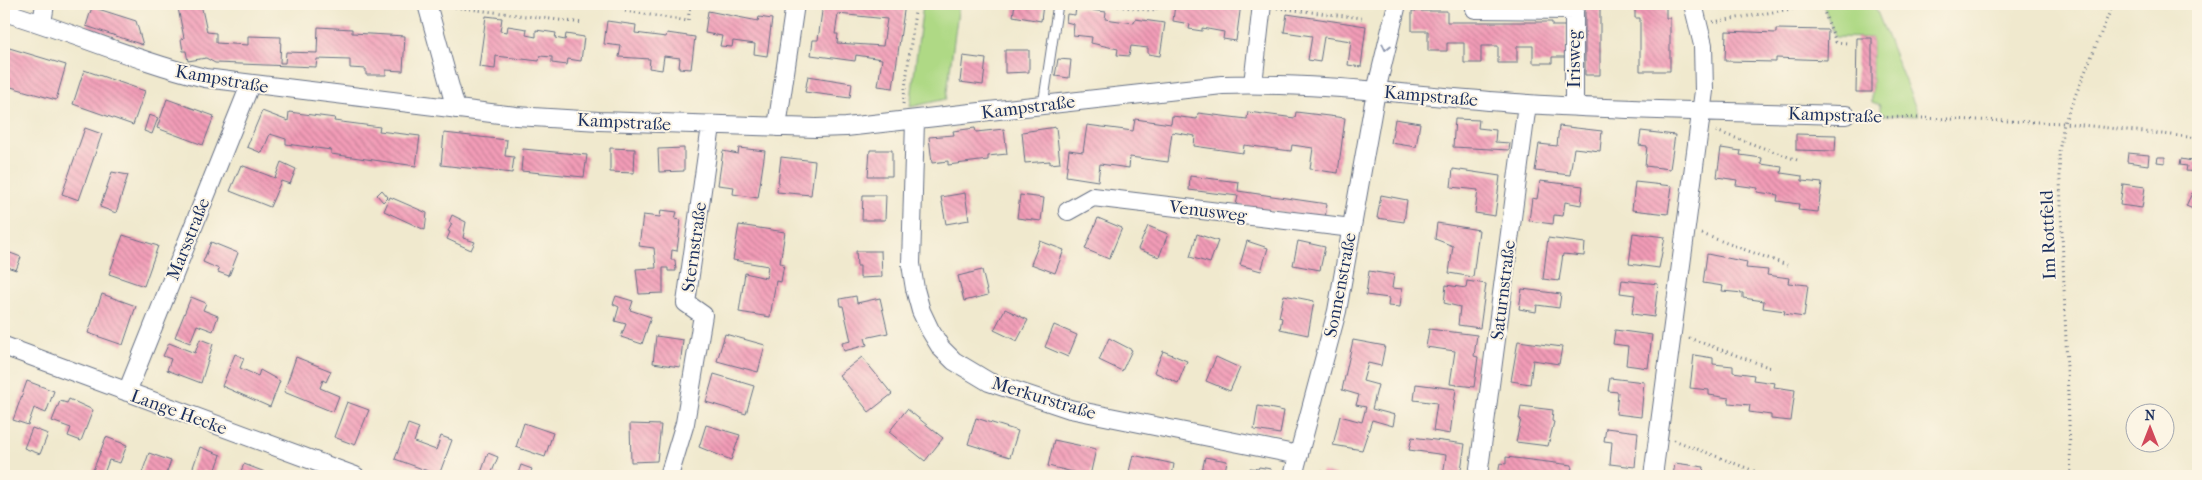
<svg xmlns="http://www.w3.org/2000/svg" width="2202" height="480" font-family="'IM FELL French Canon',serif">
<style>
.green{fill:#afd985;stroke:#658472}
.building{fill:url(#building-back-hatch);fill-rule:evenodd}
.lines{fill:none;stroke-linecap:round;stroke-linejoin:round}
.service-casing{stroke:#667085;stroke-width:11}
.minor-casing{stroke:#667085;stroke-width:20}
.path{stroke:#667085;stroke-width:3;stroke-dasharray:1 4;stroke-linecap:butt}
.service{stroke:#fff;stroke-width:9}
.minor{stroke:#fff;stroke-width:18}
.oneway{stroke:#8d97ae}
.labels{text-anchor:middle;stroke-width:4;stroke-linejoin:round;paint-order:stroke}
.street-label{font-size:18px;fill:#1b2f5e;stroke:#fcf5e5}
</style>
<defs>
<pattern id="building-back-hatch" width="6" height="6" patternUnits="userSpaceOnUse" patternTransform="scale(1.25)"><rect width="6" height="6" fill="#f39cb7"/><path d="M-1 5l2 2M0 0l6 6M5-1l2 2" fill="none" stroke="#c48098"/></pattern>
</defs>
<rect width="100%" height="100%" fill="#fcf5e5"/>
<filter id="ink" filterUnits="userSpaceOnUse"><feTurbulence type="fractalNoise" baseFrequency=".02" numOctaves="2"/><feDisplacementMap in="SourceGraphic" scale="10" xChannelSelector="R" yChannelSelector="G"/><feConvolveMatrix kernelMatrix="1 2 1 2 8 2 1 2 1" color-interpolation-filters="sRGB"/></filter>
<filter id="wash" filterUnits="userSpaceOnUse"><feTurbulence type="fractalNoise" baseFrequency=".0096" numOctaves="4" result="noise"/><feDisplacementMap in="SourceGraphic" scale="20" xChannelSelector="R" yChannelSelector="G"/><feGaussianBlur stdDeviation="1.12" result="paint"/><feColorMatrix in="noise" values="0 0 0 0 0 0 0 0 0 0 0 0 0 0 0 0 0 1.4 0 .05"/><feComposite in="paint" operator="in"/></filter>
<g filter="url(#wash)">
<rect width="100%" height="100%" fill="#f0e9ce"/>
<path class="green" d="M923,4h36l-13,95 -36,8z
M1823,4h51l45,112 -39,-1v-10l-8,-3v-64l-37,-1z"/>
<g id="blocks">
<path class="building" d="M201,4l6,28 9,1v10l32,2v-9l33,1 -1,26h5l1,-11 31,1 1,-26 34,2v4l53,3 -2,35 -17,-1v5h-20v-6l-16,-1v-8l-33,-1 -1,8 -101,-4 -9,-5 -18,3 -2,-10h-3l-2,-12 3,-1 -6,-30z
M823,4h42l23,3v-3h17l-12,84 -15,-2 4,-27 -26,-4 -1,6 -44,-6 2,-15h5zM838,14l49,5 -4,27 -46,-3 1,-9h-3z
M1015,4h28l-2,17 -28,-5z
M1175,4h66l-5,37 -13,-2 1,-7 -22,-4v3l-13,-2 1,-5 -17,-3z
M1635,4h31v14h4v53h-30v-53h-5z
M92,7l44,14 7,24 -57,-19z
M1076,8l30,4 -1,7 29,4 1,-4 30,4 -5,33 -12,-2v-6l-17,-2 -2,10 -12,-1 1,-6 -27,-6 1,-6 -19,-2 1,-11 -8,-2 1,-8 8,1z
M1585,8h15v67h-15z
M708,11l50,10 1,-4 13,2 -5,37 -13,-2 1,-10 -22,-3 -1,6 -12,-1 2,-10 -17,-3z
M1412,11h35v11h105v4h14v31h-14v6h-19v-17h-16v17h-19v-17h-17v17h-17v-20h-17v8h-19v-20h-16z
M1287,14l79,12 -5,41 -13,-2 3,-24 -27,-4 -4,25 -12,-2 4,-24 -28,-4z
M486,16l16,2 -2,13 7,1 1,-6 19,3 -1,6 10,2v-7l20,3 -1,5 10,2 1,-6 18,3 -3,24 -13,-2 -1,6 -15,-2v-6l-12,-1 -1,5 -43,-5 -1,13 -16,-2z
M607,21l29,4 -1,8 31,4 1,-4 28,4 -4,32 -12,-1 1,-10 -16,-2 -2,14 -13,-2 1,-9 -31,-2 2,-11 -17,-2z
M1776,29l52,1 -1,30 -51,-2v4l-51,-1 1,-30 50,2z
M1857,38h15v54h-16z
M6,47l60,18 -10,35 -52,-15z
M1005,50h24v22l-24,1z
M963,56l23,3 -3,26 -23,-3z
M1058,59l13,1 -2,18 -14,-2z
M84,70l61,21 -12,34 -60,-21z
M808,76l44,7 -2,15 -45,-6z
M167,99l47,17 -11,29 -46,-17z
M262,111l26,10 1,-9 46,6 -1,3 46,6 -1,4 41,5 -4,30 -85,-12v-4l-45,-6v-5l-16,-5 -8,19 -15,-6z
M1248,112l47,6 1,-6 49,6 -7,55 -28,-4 3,-21 -21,-3 -1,6 -47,-6 -1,8 -49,-7 1,-10 -23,-4 -4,30 -38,-5 -1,11 -29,-4 -2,17 -32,-5 3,-26 14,2 4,-27 46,6 2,-12 36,5 1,-8 25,3 1,-6 49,6z
M149,115l9,3 -6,16 -8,-3z
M1395,119l25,4 -4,24 -25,-4z
M1455,119l24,1 -1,8 18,2 -1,12 15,1 -1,7 -56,-3z
M1559,126l43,5 -2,20 -26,-3 -4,27 -35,-4 4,-27 18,2z
M1056,127l4,36 -10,1v-3l-25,2 -3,-31z
M85,128l17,6 -23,66 -17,-6z
M975,128l1,4 28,-3 3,25 -19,2v4l-40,5v-4l-16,2 -3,-26 25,-2 -1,-4z
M1641,131l34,4 -5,34 -25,-3 2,-20 -8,-1z
M444,133l63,7 -2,16 9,1 -2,16 -71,-8z
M1796,134l40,1 -1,16 -39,-1z
M610,148l25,1 -1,24 -24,-1z
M684,148v23l-25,1 -1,-23z
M739,148l26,3 -7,47 -25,-4 1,-7 -16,-2 5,-34 15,3z
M1721,148l20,3 -1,4 22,3 -1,6 21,3 -1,6 21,3v5l20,2 -4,29 -20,-2 1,-6 -22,-3 1,-6 -21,-3 1,-4 -22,-3 1,-5 -20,-3z
M523,149l64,6 -3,22 -63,-6z
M870,150h22v26h-24z
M2128,153l21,2 -1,10 -21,-3z
M781,157l34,4 -4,34 -34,-3z
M2158,157h7v6l-8,-1z
M2181,159l17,3v10l-12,-1 1,-5 -7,-1z
M281,162l15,7 -6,15 -9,-3 -11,26 -40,-16 11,-26 34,13z
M1453,169l47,7 -5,40 -20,-3 3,-23 -27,-3z
M112,172l16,3 -12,38 -16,-6z
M1190,176l49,6 -1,9 89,13 -2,15 -89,-14 2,-9 -49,-6z
M1540,181l43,5 -2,19 -16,-3 -2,14 -9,-1 -1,9 -24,-3 3,-23 5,1z
M1635,182l37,4 -4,28 -36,-4z
M2123,184l22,3 -3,21 -22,-3z
M382,190l6,7 -5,5 -6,-7z
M965,193l4,27 -23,4 -5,-27z
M2192,193l6,2v16l-12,-5z
M863,195h23l-1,25h-23z
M1020,195l24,3 -3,23 -24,-3z
M1381,195l26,5 -3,22 -27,-4z
M390,197l37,16 -2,17 -41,-19z
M661,210l16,2 -2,7 6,1 -4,31 -5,-1 -1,10h4l1,11h-8v-3h-5v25l-24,1 -3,-25 20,-1 -2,-20 -15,-2 4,-31 17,2z
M452,215l14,7 -3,16 12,4 -4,8 -24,-11 3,-7 -2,-1 4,-7 -3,-2z
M1098,218l24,10 -13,31 -24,-10z
M1437,223l42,7 -6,47 -24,-4 4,-27 -18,-7z
M739,225l46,7 -5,31 4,1 -3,18 -5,-1 -6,36 -31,-5 6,-39 21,5 2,-12 -35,-6z
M1148,226l20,8 -9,23 -21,-8z
M1633,233l32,4 -6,31 -30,-4z
M1197,234l21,7 -8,22 -20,-6z
M123,235l35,11 -14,40 -35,-12z
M1548,238l37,5 -1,13 -21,-2 -4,27 -16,-2z
M1040,241l24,9 -9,23 -24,-9z
M1247,241l21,7 -7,23 -21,-6z
M1298,241l27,6 -5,23 -27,-5z
M211,242l27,11 -9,23 -11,-4 1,-3 -16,-7z
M5,251l16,6 -5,13 -12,-4z
M856,251h25l1,26 -22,1v-12h-3z
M1707,254l40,8 -1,6 22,2 -1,5 22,3 -1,5 20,2 -4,32 -20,-3 1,-3 -22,-3 1,-7 -21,-3v-5l-21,-2 1,-5 -20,-3z
M982,270l6,25 -24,6 -6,-25z
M1369,271l25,4 -2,13 10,1 -2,18 -12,-1 1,-8 -23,-3z
M1622,280l36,4 -4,33 -22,-3 3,-19 -15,-2z
M1467,281l19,3 -6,44 -22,-3 2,-18 -16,-4 2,-18 20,3z
M1522,289l39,5 -2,14 -22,-3 -1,7 -17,-3z
M102,294l34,12 -13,39 -35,-12z
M1284,295l30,6 -6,34 -28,-6 2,-11 -3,-1z
M616,296l17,5 -3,9 21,7 -9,27 -21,-7 5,-13 -11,-3 4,-14 -6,-3z
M856,296l1,7 23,-5 8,35 -23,5 2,7 -23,6 -2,-8 9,-2 -8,-35h-2l-1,-7z
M191,297l15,6 -3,7 15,6 -5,15 -16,-6 -7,18 -15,-6z
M1005,309l23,11 -11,21 -23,-11z
M1054,325l23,10 -9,22 -23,-10z
M1429,329l48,6 -3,21 4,1 -4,30 -24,-3 5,-33 -29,-4z
M1615,330l37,5 -4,33 -22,-3 2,-19 -15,-2z
M725,334l40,11 -7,27 -41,-11z
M656,336l27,4 -3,27 -27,-4z
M1109,338l23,12 -10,21 -23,-11z
M200,339l13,5 -12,39 -34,-13 4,-11 -8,-3 6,-13 26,10z
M1353,340l32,6 -4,20 -13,-3 -5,18 15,4 -6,24 23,6 -2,11 -21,-6 -10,30 -29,-5 7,-29 22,6 4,-15 -10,-2 3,-10 -17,-5z
M1518,341l44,6 -3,17 -26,-4 -3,24 -19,-3z
M1163,351l24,10 -9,22 -24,-11z
M235,354l9,4 -4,10 18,8 2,-6 20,11 -10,26 -48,-21z
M1694,355l19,3v6l20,2v6l21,3 -1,5 22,3 -1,4 21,3 -4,31 -20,-2v-4l-22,-3 1,-7 -21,-2v-5l-20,-3v-5l-19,-2z
M296,357l35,14 -5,11 -3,-2 -3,8 19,8 -6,16 -49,-20z
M862,357l30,37 -23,18 -30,-37z
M1216,357l24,11 -10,23 -24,-10z
M714,374l40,12 -8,28 -40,-12z
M1610,378l34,4 -3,35 -25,-3 2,-22 -10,-1z
M27,381l27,10 -8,22 -12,-5 -6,17 -15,-5z
M1416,384l40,5 -6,45 -17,-3 4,-28 -23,-3z
M69,399l24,11 -12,31 -13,-5 3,-8 -19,-7 8,-20 7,2z
M347,402l22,8 -14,35 -21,-8z
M1258,406l26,5 -4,23 -26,-4z
M1521,406l32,4 -1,11 2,1 -6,24 -32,-4 5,-23h-2z
M907,409l36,29 -18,23 -36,-29z
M976,418l42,13 -8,26 -42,-13z
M524,423l29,10 -8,24 -29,-10z
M408,424l11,4 -5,14 22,8 5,-14 11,4 -13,35 -44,-16z
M630,424l31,1 -4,36 -26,1z
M706,425l34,10 -9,25 -32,-13z
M32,428l16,6 -8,20 -16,-6z
M1606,428l32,4 -3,35 -25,-3 2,-22 -8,-1z
M106,437l21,8 -7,18 -11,-3 -6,16h-3l-8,-3z
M1412,437l53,7 -5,32h-17l3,-21 -37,-5z
M1054,440l42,9 -6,27 -42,-10z
M200,447l21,8 -7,20 -11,-4 -2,5h-11z
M149,453l22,8 -6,15h-24z
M488,453l10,4 -6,15 12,4h-24z
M1133,455l41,9 -2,12h-44z
M1205,457l22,4 -3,15h-23z
M1506,457l66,8 -1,11h-73l2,-13 6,1z
M1675,463l29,4 -1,5 21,4h-51z
M244,464l21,8 -2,4h-24z
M521,465l11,4 -3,7h-12z
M1259,467l12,2 -2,7h-21l2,-8 8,1z
M1322,471l15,5h-17z"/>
</g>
</g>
<g filter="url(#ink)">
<use href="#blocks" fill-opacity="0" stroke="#667085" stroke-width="1"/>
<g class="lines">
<g class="service-casing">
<path id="service" d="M1043,105l15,-101"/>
</g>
<g class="minor-casing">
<path id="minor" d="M427,4l29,105
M1475,9l99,1v96
M4,12c68,20 132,49 201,66l311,38 83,5 217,7 30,-1 376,-42c102,-3 204,12 306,19 106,7 212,8 318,11
M42,23l3,-19
M1253,84l9,-80
M915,120l-4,144 4,25 6,22 9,19 11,18 13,13 35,21 81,27 229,46
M777,127l18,-123
M1068,211l25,-14 259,31
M4,346l351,130
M127,392l123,-307
M669,476l16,-53 18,-108 -17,-12 25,-177
M1293,476l44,-165 39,-220 21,-87
M1478,476l49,-372
M1653,476l51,-385 -1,-46 -10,-41"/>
</g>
<path class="path" d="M728,4l50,6
M1821,4l15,38 11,1
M1108,5l48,6 1,-7
M1412,5h46
M445,6l138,17
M1277,8l85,10
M625,11l63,10 2,-17
M1713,22l108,-18
M903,104l13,-100
M1862,116l202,7 134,15
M1716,131l84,30
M1702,234l85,31
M1689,338l82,30
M1674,440l83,32
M2071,476l-12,-324 5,-29 49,-119"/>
<use href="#service" class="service"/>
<use href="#minor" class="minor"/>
</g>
<defs><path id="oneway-chevron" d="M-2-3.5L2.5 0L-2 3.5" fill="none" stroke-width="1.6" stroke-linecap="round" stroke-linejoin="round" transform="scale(1.25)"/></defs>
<use class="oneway" href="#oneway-chevron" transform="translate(1386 47) rotate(103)"/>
</g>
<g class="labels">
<g class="street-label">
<text transform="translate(1574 59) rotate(-90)" y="6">Irisweg</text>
<text transform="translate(222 79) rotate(10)" y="6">Kampstraße</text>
<text transform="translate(1431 96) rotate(5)" y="6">Kampstraße</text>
<text transform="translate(1028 107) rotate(-7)" y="6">Kampstraße</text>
<text transform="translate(1835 115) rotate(2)" y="6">Kampstraße</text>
<text transform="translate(624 122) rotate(3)" y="6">Kampstraße</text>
<text transform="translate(1208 211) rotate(7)" y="6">Venusweg</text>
<text transform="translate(2048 235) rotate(-92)" y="6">Im Rottfeld</text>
<text transform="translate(188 239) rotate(-68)" y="6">Marsstraße</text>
<text transform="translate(694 247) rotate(-82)" y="6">Sternstraße</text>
<text transform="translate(1340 285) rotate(-79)" y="6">Sonnenstraße</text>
<text transform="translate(1503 290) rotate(-83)" y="6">Saturnstraße</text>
<text transform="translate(1044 398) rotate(17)" y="6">Merkurstraße</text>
<text transform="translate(179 412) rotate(20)" y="6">Lange Hecke</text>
</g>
</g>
<rect width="2202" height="480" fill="none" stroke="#fcf5e5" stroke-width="20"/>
<g transform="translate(2150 428)"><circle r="24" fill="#fcf5e5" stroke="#a2a6af"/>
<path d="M0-4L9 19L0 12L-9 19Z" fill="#d1495b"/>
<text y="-8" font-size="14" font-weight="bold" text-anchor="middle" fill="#1b2f5e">N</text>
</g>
</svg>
